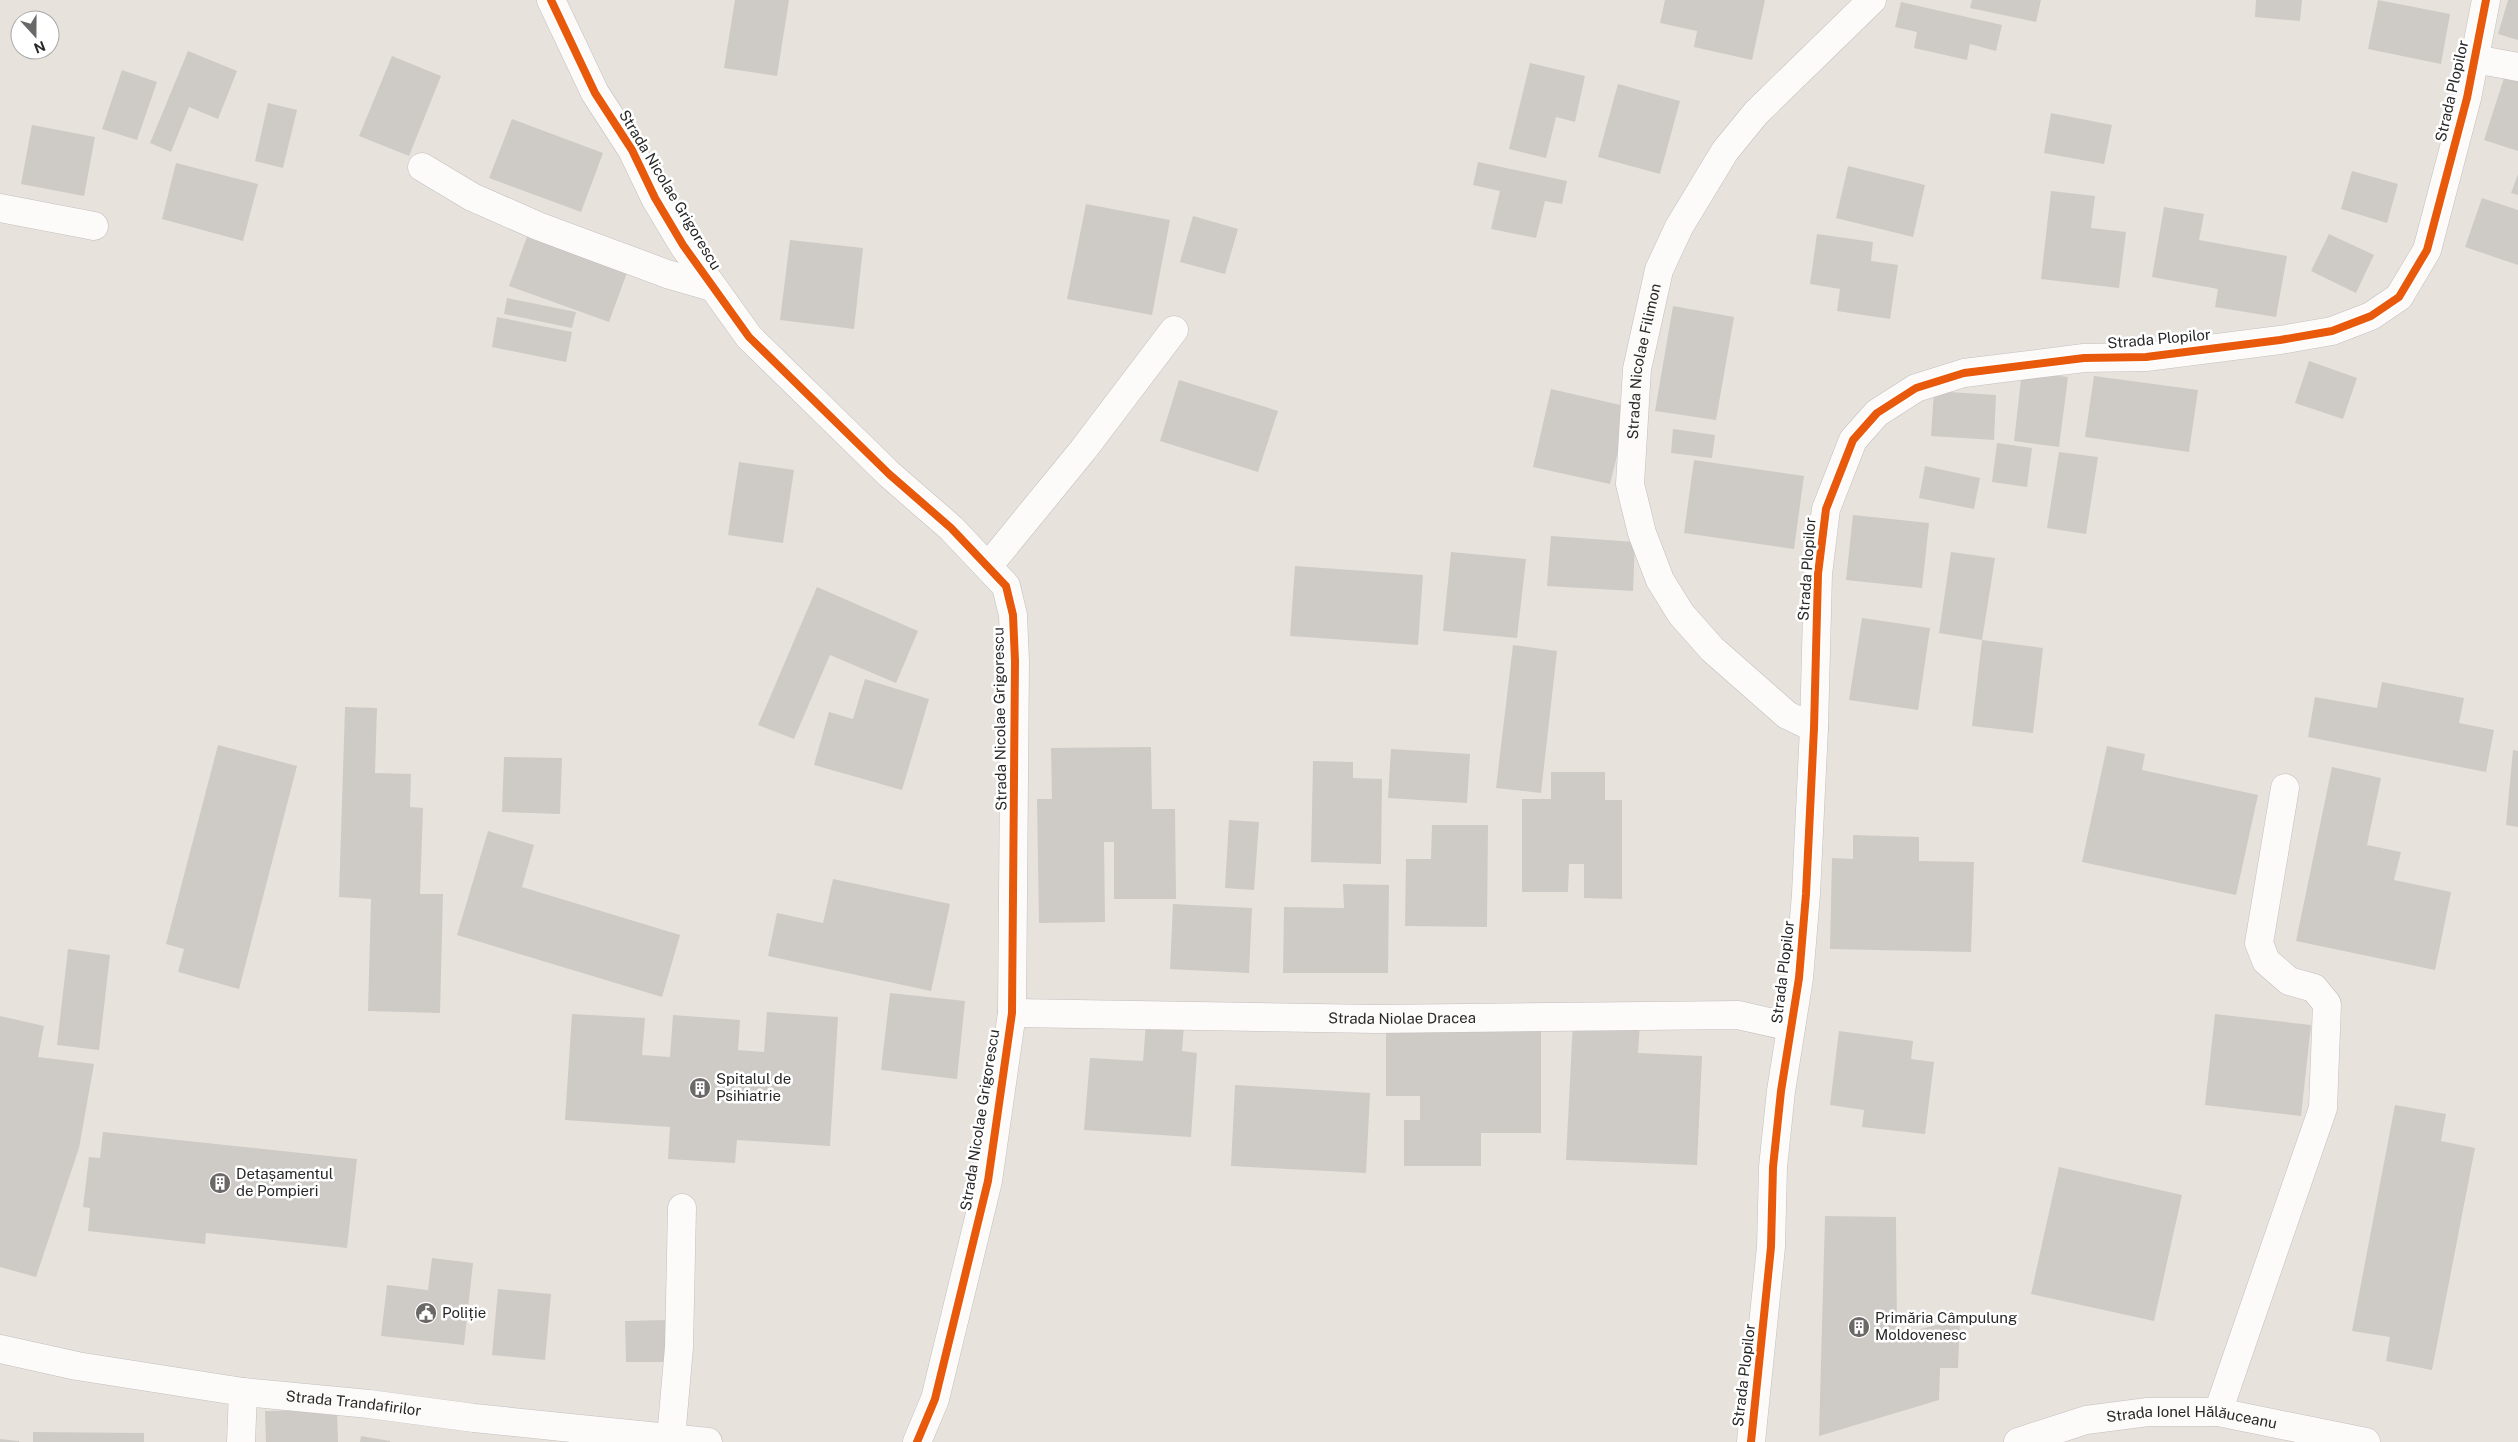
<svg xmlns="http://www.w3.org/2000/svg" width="2518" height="1442" font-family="'Public Sans',sans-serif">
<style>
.building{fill:#cecac6}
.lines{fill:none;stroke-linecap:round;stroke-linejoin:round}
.minor-casing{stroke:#c1bfbf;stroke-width:29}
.minor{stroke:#fcfbfa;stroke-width:28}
.cycleway-casing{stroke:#fff;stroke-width:11}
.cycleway{stroke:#e8590c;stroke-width:8}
.labels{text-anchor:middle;stroke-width:5;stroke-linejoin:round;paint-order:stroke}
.street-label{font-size:15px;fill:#282828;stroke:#fff}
.poi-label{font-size:15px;fill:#282828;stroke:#fff;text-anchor:start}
</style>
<rect width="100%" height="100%" fill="#e8e2dc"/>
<path class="building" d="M735,0h54l-12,76 -53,-8z
M1665,0h100l-13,60 -58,-13 3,-16 -37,-8z
M1972,0h69l-5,22 -66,-14z
M2256,0h46l-2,21 -45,-4z
M2378,0l72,14 -9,50 -73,-15z
M2508,0h10v40l-20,-6z
M1901,2l101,23 -6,26 -26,-7 -3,16 -53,-12 3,-16 -22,-5z
M188,51l49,20 -19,48 -29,-12 -18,45 -21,-9z
M392,56l49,20 -32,80 -50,-20z
M1530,63l55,13 -10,46 -19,-5 -10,41 -37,-9z
M122,70l35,12 -20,58 -35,-11z
M2505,75l13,4v72l-34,-11z
M1618,84l62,17 -20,73 -62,-17z
M268,103l29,7 -14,58 -28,-7z
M2051,113l61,12 -8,39 -60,-11z
M512,119l91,34 -22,59 -92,-34z
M32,125l63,12 -11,59 -63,-12z
M1478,162l89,19 -5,23 -17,-3 -9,37 -45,-9 9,-38 -27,-6z
M176,163l82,21 -15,57 -81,-22z
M1848,166l77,19 -12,52 -77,-19z
M2352,171l46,13 -11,39 -46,-14z
M2518,174v21l-7,-2z
M2051,191l44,5 -4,32 35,4 -7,56 -78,-9z
M2482,198l36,12v55l-53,-18z
M1086,204l84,16 -18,95 -85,-16z
M2164,207l40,7 -5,26 88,16 -11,61 -61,-10 3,-18 -66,-12z
M1193,216l45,13 -13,45 -45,-12z
M528,234l100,36 -19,52 -100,-36z
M1817,234l56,8 -2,19 27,4 -8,54 -53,-8 3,-22 -30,-5z
M2329,234l45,21 -18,38 -45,-22z
M790,240l73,8 -9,81 -74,-9z
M507,298l69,14 -4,16 -68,-14z
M1673,306l61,11 -18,103 -61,-9z
M497,317l75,15 -6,30 -74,-15z
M2309,361l48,17 -14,41 -48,-16z
M2022,371l46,6 -9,70 -45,-6z
M2094,376l104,14 -9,62 -104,-15z
M1179,380l99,31 -20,61 -98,-31z
M1551,389l78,18 -19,77 -77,-17z
M1934,391l62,4 -2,45 -63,-4z
M1673,429l42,6 -3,23 -41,-5z
M1997,443l35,5 -5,39 -35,-5z
M2059,452l39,5 -12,77 -39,-6z
M1694,460l110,16 -10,73 -110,-16z
M739,462l55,8 -11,73 -55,-8z
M1925,466l55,12 -6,31 -55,-11z
M1853,515l76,8 -7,65 -76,-8z
M1551,536l84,6 -2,49 -86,-5z
M1451,552l75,7 -9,79 -74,-7z
M1951,552l44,6 -13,82 61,8 -10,85 -61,-7 10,-86 -43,-7z
M1295,566l128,9 -5,70 -128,-9z
M817,587l101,44 -22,52 -66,-28 -36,84 -36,-14z
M1862,618l68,10 -12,82 -69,-10z
M1513,645l44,6 -16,142 -45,-5z
M865,679l64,20 -27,91 -88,-25 15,-53 24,7z
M2382,682l82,16 -5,25 35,7 -8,42 -178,-35 7,-40 62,11z
M345,707l32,1 -2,65 36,1 -1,33 13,1 -3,86h23l-3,119 -72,-2 3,-112 -32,-2z
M218,745l79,21 -58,223 -61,-17 6,-23 -18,-5z
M2107,746l38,8 -3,16 116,25 -22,100 -154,-33z
M1151,747l1,62h23l1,90h-62v-57h-10l1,80 -66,1 -2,-124h15l-1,-51z
M1391,749l79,5 -3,49 -79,-5z
M2513,750l5,1v76l-12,-2z
M504,757l58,1 -2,56 -58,-2z
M1313,761l40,1v16l29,1 -1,85 -70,-2z
M2332,767l49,11 -14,67 34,7 -7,28 57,12 -16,78 -139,-29z
M1551,772h54v28h17v99l-38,-1v-34h-15l-1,28h-46v-93h29z
M1229,820l30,2 -5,68 -29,-2z
M1432,825h56l-1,102 -82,-1 1,-67h25z
M488,831l46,14 -12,42 158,48 -18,62 -205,-62z
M1853,835l66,2v24l55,1 -3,90 -141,-3 2,-91 21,1z
M833,879l117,25 -19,87 -163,-35 9,-43 46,10z
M1343,884l46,1 -1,88h-105l1,-66 60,1z
M1173,904l79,4 -3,65 -79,-4z
M68,949l42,6 -11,95 -42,-5z
M890,993l75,8 -8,78 -76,-9z
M767,1012l71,5 -8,129 -93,-6 -2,23 -67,-4 2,-32 -105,-7 7,-106 73,4 -3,37 28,2 3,-42 67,5 -2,30 26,2z
M2215,1014l96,11 -10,91 -96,-11z
M0,1016l44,10 -6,31 56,7 -15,84 -43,129 -36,-10z
M1573,1020l67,3 -2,30 64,3 -5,109 -131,-5z
M1146,1023l38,3 -2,25 15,2 -6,84 -107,-7 6,-72 53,3z
M1541,1023v110h-60v33h-77v-46h16v-24h-34v-72z
M1839,1031l74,10 -2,18 23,3 -9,72 -63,-7 2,-17 -34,-5z
M1235,1085l135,8 -4,80 -135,-7z
M2395,1105l51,9 -5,27 34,7 -43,222 -46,-9 4,-24 -38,-6z
M103,1132l254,27 -10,89 -141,-15 -1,11 -117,-13 2,-23 -7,-1 6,-50 11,1z
M2059,1167l123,28 -28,126 -123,-27z
M1825,1216l71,1 1,118 63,-16 -2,49h-18l-1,32 -120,36z
M432,1258l41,5 -9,82 -83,-9 6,-51 41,5z
M498,1289l53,5 -6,66 -53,-5z
M667,1320v42h-41l-1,-41z
M337,1410l1,32h-72l-1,-31z
M33,1432l111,1v9h-111z
M361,1436l29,5v1h-30z
M0,1439l19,2v1h-19z"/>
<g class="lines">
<g class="minor-casing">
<g id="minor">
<path d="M551,0l44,93 37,57 23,48 28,47 66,92 140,137 62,54 55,58 7,29 2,46 -3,352 -24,168 -53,218 -18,43"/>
<path d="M2475,59l43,8"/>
<path d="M422,167l50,30 66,29 129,48 45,13"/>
<path d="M0,208l94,18"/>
<path d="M989,565l94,-115 91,-120"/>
<path id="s1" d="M1814,728l-27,-13 -75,-66 -31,-35 -21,-34 -18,-47 -12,-49 7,-115 22,-99 20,-43 46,-76 31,-38 116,-113"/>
<path id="s2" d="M1012,1013l364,6 362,-4 53,12"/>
<path id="s3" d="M0,1349l77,17 166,26 126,12 105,14 234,24"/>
<path d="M2218,1412l105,-304 4,-104 -13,-16 -25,-7 -23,-20 -7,-18 26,-155"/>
<path d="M671,1438l8,-91 3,-139"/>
<path d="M241,1442l2,-50"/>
<path d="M1751,1442l20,-195 2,-80 8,-76 18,-113 7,-84 8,-166 4,-154 8,-65 27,-69 24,-27 39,-25 48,-15 120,-15 62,-1 134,-17 52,-9 39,-15 28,-19 28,-47 40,-152 19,-98"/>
<path id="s4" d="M2018,1442l68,-22 62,-8h70l148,30"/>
</g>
</g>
<use href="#minor" class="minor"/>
<g class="cycleway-casing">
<path id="cycleway" d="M551,0l44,93 37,57 23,48 28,47 66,92 140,137 62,54 55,58 7,29 2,46 -3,352 -24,168 -53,218 -18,43
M1751,1442l20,-195 2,-80 8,-76 18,-113 7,-84 8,-166 4,-154 8,-65 27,-69 24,-27 39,-25 48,-15 120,-15 62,-1 134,-17 52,-9 39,-15 28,-19 28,-47 40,-152 19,-98"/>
</g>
<use href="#cycleway" class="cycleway"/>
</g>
<defs>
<g id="building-disc" transform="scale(1.125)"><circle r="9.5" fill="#6b6967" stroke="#fff"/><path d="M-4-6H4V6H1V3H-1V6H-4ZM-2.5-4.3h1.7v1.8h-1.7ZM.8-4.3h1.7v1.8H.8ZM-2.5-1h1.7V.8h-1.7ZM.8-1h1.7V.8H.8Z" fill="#fff"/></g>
<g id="civic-disc" transform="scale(1.125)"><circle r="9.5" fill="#6b6967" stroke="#fff"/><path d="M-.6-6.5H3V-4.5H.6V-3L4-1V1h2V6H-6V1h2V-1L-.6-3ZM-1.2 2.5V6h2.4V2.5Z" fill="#fff"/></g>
</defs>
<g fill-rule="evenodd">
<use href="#building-disc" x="700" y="1088"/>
<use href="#building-disc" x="220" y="1183"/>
<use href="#civic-disc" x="426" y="1313"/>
<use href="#building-disc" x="1859" y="1327"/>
</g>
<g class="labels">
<g class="street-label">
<text transform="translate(2452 91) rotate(-77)" y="5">Strada Plopilor</text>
<text transform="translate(670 190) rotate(59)" y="5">Strada Nicolae Grigorescu</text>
<text transform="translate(2159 339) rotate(-5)" y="5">Strada Plopilor</text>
<text dy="5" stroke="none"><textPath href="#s1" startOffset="441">Strada Nicolae Filimon</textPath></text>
<text transform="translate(1807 569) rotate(-86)" y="5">Strada Plopilor</text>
<text transform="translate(1000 719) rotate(-91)" y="5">Strada Nicolae Grigorescu</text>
<text transform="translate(1783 972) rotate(-83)" y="5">Strada Plopilor</text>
<text dy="5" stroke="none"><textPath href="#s2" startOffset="390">Strada Niolae Dracea</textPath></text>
<text transform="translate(980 1120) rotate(-81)" y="5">Strada Nicolae Grigorescu</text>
<text transform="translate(1744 1375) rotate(-83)" y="5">Strada Plopilor</text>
<text dy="5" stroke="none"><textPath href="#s3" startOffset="358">Strada Trandafirilor</textPath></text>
<text dy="5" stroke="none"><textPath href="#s4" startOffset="178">Strada Ionel Hălăuceanu</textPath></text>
</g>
<g class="poi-label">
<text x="716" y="1084">Spitalul de<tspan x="716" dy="17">Psihiatrie</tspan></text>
<text x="236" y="1179">Detașamentul<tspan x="236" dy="17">de Pompieri</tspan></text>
<text x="442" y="1318">Poliție</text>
<text x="1875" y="1323">Primăria Câmpulung<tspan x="1875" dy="17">Moldovenesc</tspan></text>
</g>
</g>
<g transform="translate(35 35) rotate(159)"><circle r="24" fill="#ffffff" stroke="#a9a9a9"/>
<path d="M0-4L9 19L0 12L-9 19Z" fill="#6b6967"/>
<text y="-8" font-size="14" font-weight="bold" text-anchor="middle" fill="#282828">N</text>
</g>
</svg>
